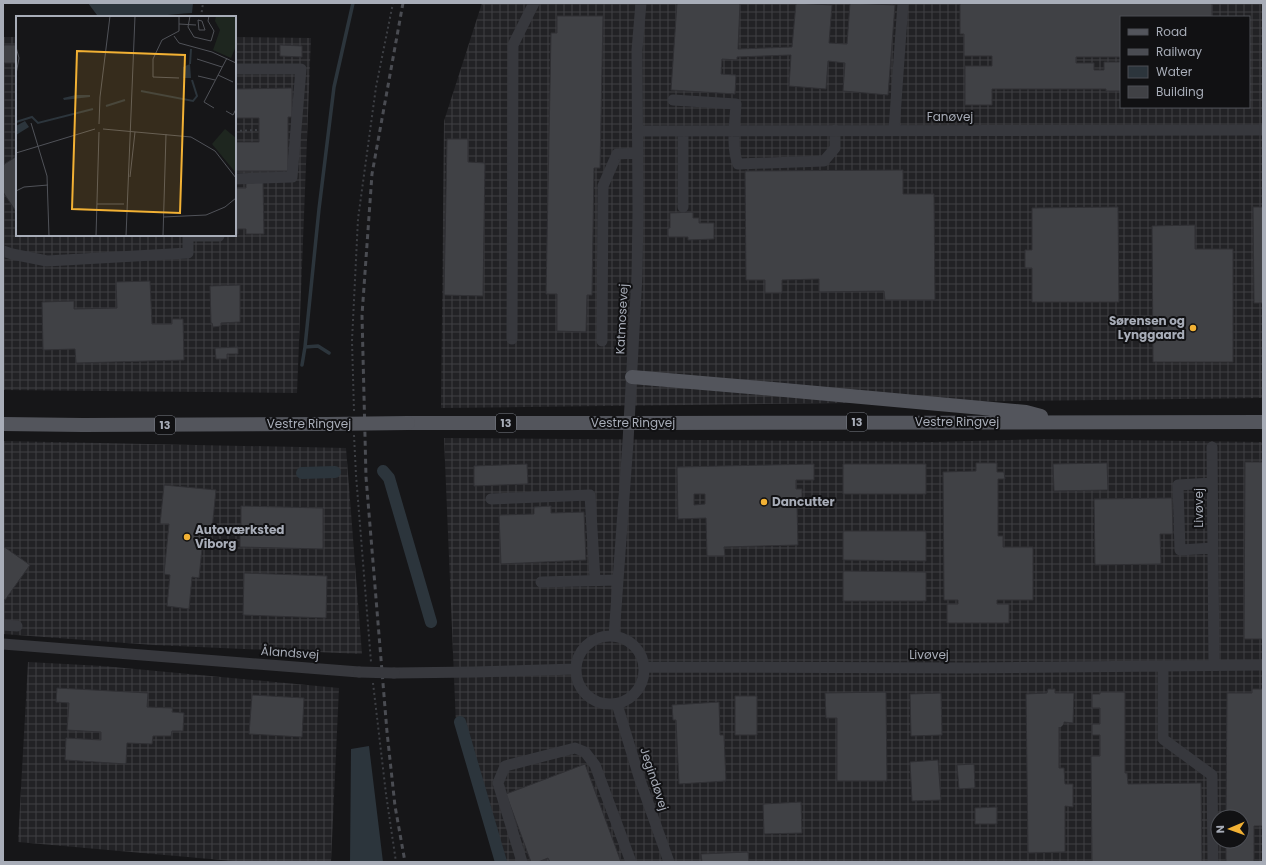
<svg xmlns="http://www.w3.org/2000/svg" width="1266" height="865" font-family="Poppins,sans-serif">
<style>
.industrial{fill:url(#industrial-grid);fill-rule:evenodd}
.water{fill:#2c353c}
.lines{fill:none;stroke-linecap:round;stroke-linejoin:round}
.stream{stroke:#2c353c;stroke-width:3.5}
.canal{stroke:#2c353c;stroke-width:12}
.building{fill:#404145;stroke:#303034;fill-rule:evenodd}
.path{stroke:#3d3f44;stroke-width:2;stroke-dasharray:2 3;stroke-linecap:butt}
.minor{stroke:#37383d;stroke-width:11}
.major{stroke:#53555c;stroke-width:14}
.rail{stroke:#4a4c52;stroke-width:3;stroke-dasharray:5 4;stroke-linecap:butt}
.minor-bridge{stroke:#37383d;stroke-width:11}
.major-bridge{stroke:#53555c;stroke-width:14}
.poi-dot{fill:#f2b134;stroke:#111113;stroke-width:1.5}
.labels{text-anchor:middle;stroke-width:4;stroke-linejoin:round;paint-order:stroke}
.shield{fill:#111113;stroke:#7b7e86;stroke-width:1}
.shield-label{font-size:11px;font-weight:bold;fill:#a8adb8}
.street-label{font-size:12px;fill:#a8adb8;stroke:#111113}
.poi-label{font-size:12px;font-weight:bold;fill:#a8adb8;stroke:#111113;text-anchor:start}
.inset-river{fill:none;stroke:#2c353c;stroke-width:2}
.inset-road{fill:none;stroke:#505258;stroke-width:1}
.view{fill:#f2b134;fill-opacity:0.15;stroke:#f2b134;stroke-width:2}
.inset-edge{fill:none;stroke:#a8adb8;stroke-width:2}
</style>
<defs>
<pattern id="industrial-grid" width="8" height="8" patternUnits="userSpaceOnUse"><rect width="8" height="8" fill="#222225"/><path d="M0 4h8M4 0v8" fill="none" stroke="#3f3f43"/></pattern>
</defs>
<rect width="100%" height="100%" fill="#161618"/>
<path class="industrial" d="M482,3h781v395l-822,10 3,-287zM1121,17h128v90h-128z
M3,37h14v198h218v-198l76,1 -14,355 -294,-3z
M444,438l489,4 109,-3 221,3v420h-765l-42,-137zM1218,817h24v24h-24z
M3,441l343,7 16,206 -209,-9 -150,-11z
M28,662l75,4 236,22 -8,174h-87l-226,-20z"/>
<path class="water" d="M88,3h105l-1,10c-31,2 -65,8 -95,2z
M369,746l14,116h-33l1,-113z"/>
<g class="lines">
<path class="stream" d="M305,347l14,-138 15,-122 19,-84
M302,365l3,-18 13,-1 11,7"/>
<path class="canal" d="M383,471l6,7 42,144
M302,473l33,-1
M460,722l41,140"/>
</g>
<path class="building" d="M677,3h63l-2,46 54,-2 4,-44 36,2 -3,38 18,1 3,-41 45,2 -7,90 -45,-4 2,-28 -17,-2 -2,28 -37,-3 2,-31 -54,2v3l-15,-1 -1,15 15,1 -1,19 -64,-4z
M960,3h252v14h-91v40h-45v6h18v7h10v-8h17v29h-15v-2h-114v16h-27v-39h27v-10h-28v-22h-4z
M557,16h46l-3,152h-6l-2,127h-5l-1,37 -29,-1v-37h-11l5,-261h6z
M3,45h14v18h-14z
M280,45l22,1v11l-22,-1z
M292,88v29h-4v54h-53v-29h24v-24h-24v-29z
M447,139h21v23l17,1 -2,133 -39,-1z
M17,156v57l-14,-21v-27z
M903,170v24h31l1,106h-50l-1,-9 -65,1v-13l-37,1v13h-17v-13h-19l-1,-109z
M263,182l1,52h-18v-5h-8v5l-3,1v-47h11v-5z
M1118,207l1,95h-87v-34h-7v-18h7v-42z
M1253,207h10v96h-9z
M693,212v6h6v5h15v16l-26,1v-3h-20v-9h2v-15z
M1195,225v24h38v113h-80l-1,-136z
M150,281l2,43h20v-5h11l1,41 -108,3 -1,-14 -32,1 -1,-48 32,-1v8l43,-1 -1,-26z
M240,285v37l-19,1v3l-8,1 -1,-4h-1l-1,-37z
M238,347v7h-11v5h-11l-1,-11z
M1245,462h18v177h-19z
M976,463h21v9h7l1,7h-7v57h5v11h30v53h-36v4h12v19h-62v-19h11v-4h-14l-1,-128 33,-1z
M1107,463l1,27 -54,1 -1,-27z
M527,464l1,20 -54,2v-20z
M814,464v16h-18v9h6v15h-5l1,41 -74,2 1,9h-18l-1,-38 -28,1 -1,-52zM694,494h11v10l-11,1z
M843,464h83v30h-83z
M164,485l52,5 -4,40 -8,-1 -5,49 -7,-1 -3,32 -22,-3 3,-31 -6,-1 5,-50h-9z
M1172,498l1,36h-13l1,30 -66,1 -1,-66z
M241,506l82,2v41l-83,-2v-12h-8v-9h9z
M551,506v7l33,-1 2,48 -85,4 -2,-49 35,-1v-7z
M843,531h83v30l-83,-1z
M3,546l27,19 -25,35 -2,-1z
M843,571l83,1v29h-83z
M244,573l83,3 -1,42 -83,-3z
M57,688l91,5 -1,14 26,1 -1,4 12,1 -1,18h-11l-1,5h-18l-1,8 -25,-1 -1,21 -61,-4 1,-22 35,2v-8l-34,-2 2,-27 -13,-1z
M1048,689h7v4h19l-1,30 -9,-1v2l-4,4 -1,-1v41h5l1,16h8v23l-8,-1v46l-37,1 -2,-159 21,-1z
M1252,689h11v137h-9v36h-28v-21h16v-24h-16l1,-124h25z
M886,692l1,89h-50v-63h-11l-1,-25z
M1100,692h25v81h2l1,11 73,-1 1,79h-110l-1,-106h9v-21h-8v-11h8v-16h-8v-14h8z
M941,693l1,42 -31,1 -1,-42z
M252,695l52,3 -2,39 -53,-3z
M735,696h22v39h-22z
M719,702l1,33h4l2,46 -47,3 -3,-64h-3l-1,-15z
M938,760l3,40 -29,1 -2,-39z
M585,764l36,98h-71l-2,-4 -10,4h-7l-25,-68z
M974,764l1,24 -16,1 -2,-24z
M801,802l1,31 -38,1 -1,-30z
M997,807v17h-22v-16z
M748,852l1,10h-47l-1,-8z"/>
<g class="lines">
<path class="path" d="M201,17l2,-14
M235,131l22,-1
M354,411l-2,-70 6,-122 18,-132 17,-84
M354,435l2,40 15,187
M373,683l13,111 10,68"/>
<path class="minor" d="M235,69h66l-9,108 -57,2
M673,100l63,4c-1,17 -5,44 2,60l86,-3 11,-13v-18
M894,130l9,-127
M637,131l626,-1
M683,207v-76
M188,236h31v-1
M3,251l9,3 35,7 141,-8v-18
M512,339l1,-294 21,-42
M602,341l1,-155 14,-32 21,-1
M1212,447l2,218
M1212,483l-34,2 2,65 33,-2
M491,499l99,-4 5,85
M541,582l77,-2
M3,625l14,1
M576 670a34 34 0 1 1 68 0a34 34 0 1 1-68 0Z
M614,636l14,-194 9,-167 1,-63 -1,-162 4,-47
M3,644l356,28
M1163,666v73l49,36 1,87
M645,667l323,1 295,-3
M394,673l81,-1 101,-3
M617,704l22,73 30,85
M522,862l-24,-79 7,-17 70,-18 10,4 10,13 36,97"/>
<path class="major" d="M632,377l141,12 253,23 15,4
M408,423h197
M653,423l610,-1
M3,424l80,1 244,-1"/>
<path class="rail" d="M403,3l-31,171 -10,141 4,162 21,255 8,74 10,56"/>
<path class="minor-bridge" d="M359,672l35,1"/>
<path class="major-bridge" d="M605,423h48
M327,424l81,-1"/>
</g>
<g class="poi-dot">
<circle cx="1193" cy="328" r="4"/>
<circle cx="764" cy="502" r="4"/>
<circle cx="187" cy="537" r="4"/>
</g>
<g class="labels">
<g class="shield">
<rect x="847" y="413" width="20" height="18" rx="3"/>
<rect x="496" y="414" width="20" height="18" rx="3"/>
<rect x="155" y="416" width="20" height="18" rx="3"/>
</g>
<g class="shield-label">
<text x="857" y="426">13</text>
<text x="506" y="427">13</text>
<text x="165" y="429">13</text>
</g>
<g class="street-label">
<text x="950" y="121">Fanøvej</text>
<text transform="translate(622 319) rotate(-87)" y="4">Katmosevej</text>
<text x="957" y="426">Vestre Ringvej</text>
<text x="633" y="427">Vestre Ringvej</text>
<text x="309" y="428">Vestre Ringvej</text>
<text transform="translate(1199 508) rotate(-90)" y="4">Livøvej</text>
<text transform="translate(290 653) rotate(4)" y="4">Ålandsvej</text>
<text x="929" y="659">Livøvej</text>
<text transform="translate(654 779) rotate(72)" y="4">Jegindøvej</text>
</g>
<g class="poi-label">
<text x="1185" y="325" text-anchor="end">Sørensen og<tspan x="1185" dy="14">Lynggaard</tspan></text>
<text x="772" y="506">Dancutter</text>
<text x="195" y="534">Autoværksted<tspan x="195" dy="14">Viborg</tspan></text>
</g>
</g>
<g transform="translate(16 16)">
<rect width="220" height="220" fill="#161618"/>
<path d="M200,0h20v30l-5,12 -18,-8 7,-20 -5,-9z" fill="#1e261f"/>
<path d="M209,113l11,9v35l-24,-29z" fill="#1e261f"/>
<path d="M174,48l1,14h-8v-11zM60,79h14v2l-26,3 -1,-2zM9,105l4,6 -13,8v-9z" fill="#2c353c"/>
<path class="inset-river" d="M174,48l1,-15M125,75l52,10 4,-5 -5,-16M90,90l19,-6M0,106l16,-5 6,6 55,-14"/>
<path class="inset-road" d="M163,0v15l-17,9 -9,19v18l26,1M174,0l-2,11 6,10 17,4 3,-10 -6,-10 1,-5M182,4l4,1 3,9h-6zM163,8l17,1M158,20l5,7 33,9 24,11M0,31l3,11 -3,16M181,43l25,8M202,59l15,7M182,60l17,4M198,92l-10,-6 23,-44M210,95l7,4 3,-6M15,107l16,53 2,60M83,108l1,-27 10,-81M87,113l88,8 24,14 21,27M0,137l79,-24M114,161l5,-45M0,175l8,-4 24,-2M81,188h27M147,201l43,-2 19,-8 11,-9M80,220l3,-104M110,220l9,-220M147,220l3,-102"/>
<path class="view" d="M61,35l108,4 -5,158 -108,-4z"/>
<rect width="220" height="220" class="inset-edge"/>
</g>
<rect width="1266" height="865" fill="none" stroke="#a8adb8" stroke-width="8"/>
<rect x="1120" y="16" width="130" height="92" fill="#111113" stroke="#4d4f55"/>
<rect x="1128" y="29" width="20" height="6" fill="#53555c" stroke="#4d4f55"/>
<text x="1156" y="36" font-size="12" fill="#a8adb8">Road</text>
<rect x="1128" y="49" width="20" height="6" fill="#4a4c52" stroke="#4d4f55"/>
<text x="1156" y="56" font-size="12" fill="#a8adb8">Railway</text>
<rect x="1128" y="66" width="20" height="12" fill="#2c353c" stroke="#4d4f55"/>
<text x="1156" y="76" font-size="12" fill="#a8adb8">Water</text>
<rect x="1128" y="86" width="20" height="12" fill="#404145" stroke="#4d4f55"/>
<text x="1156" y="96" font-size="12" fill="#a8adb8">Building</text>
<g transform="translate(1230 829) rotate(268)"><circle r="19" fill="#111113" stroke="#4d4f55"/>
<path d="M0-3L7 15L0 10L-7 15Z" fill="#f2b134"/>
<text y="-6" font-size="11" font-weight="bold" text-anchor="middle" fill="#a8adb8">N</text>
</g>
</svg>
